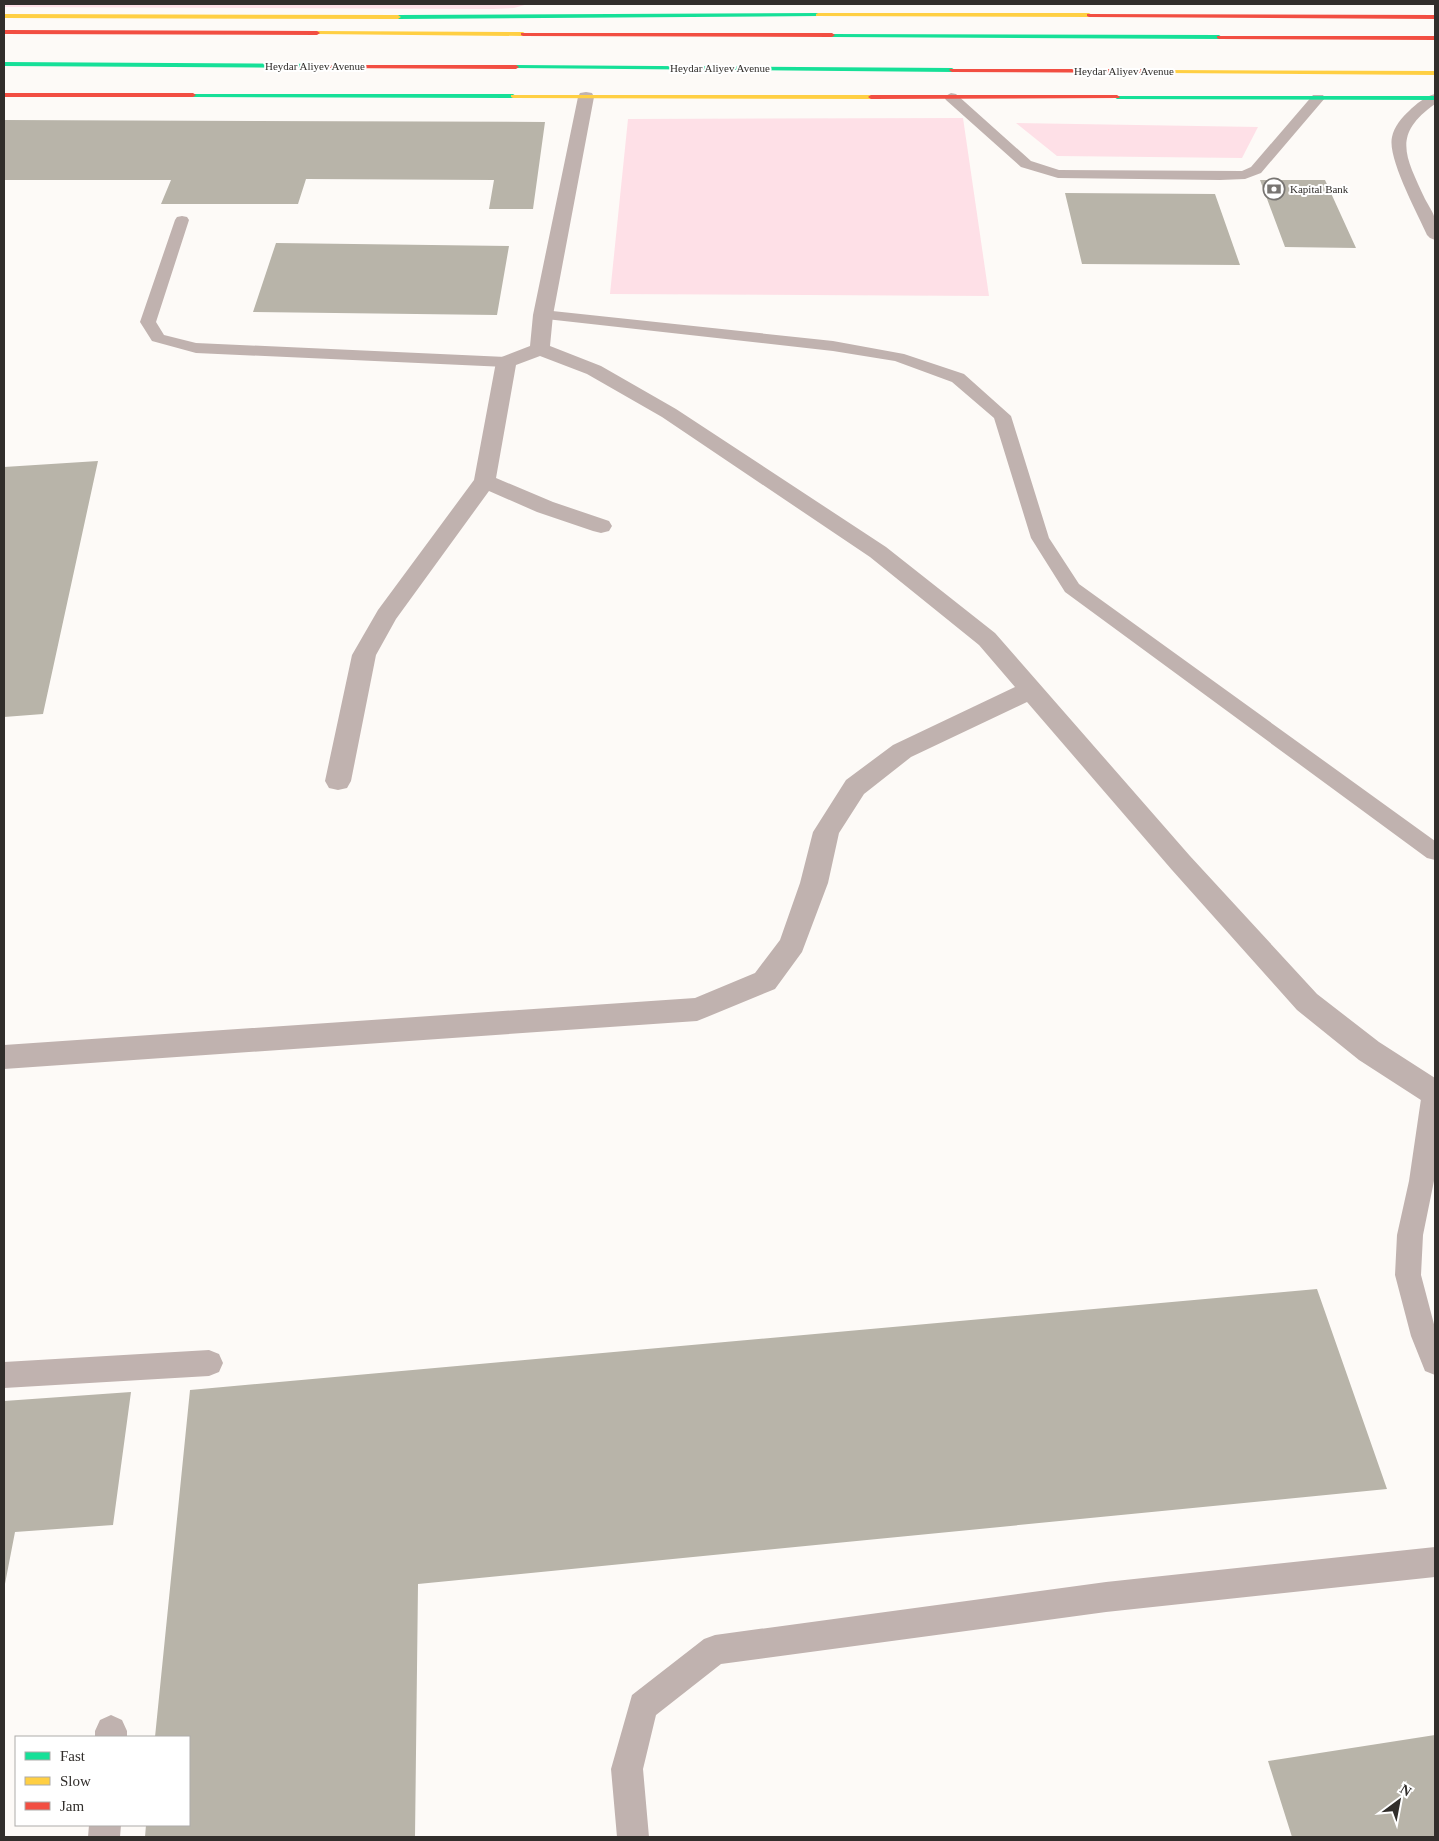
<svg xmlns="http://www.w3.org/2000/svg" width="1439" height="1841" font-family="Georgia,serif">
<style>
.green{fill:#fee0e7}
.building{fill:#b8b4a9}
.lines{fill:none;stroke-linecap:round;stroke-linejoin:round}
.lane{fill:#c0b2af;fill-rule:evenodd}
.street{fill:#c0b2af;fill-rule:evenodd}
.fast{fill:#16e098;fill-rule:evenodd}
.slow{fill:#ffcf43;fill-rule:evenodd}
.jam{fill:#f24e42;fill-rule:evenodd}
.labels{text-anchor:middle;stroke-width:4;stroke-linejoin:round;paint-order:stroke}
.far-street-label{font-size:11px;fill:#312e2b;stroke:#fff}
.far-poi-label{font-size:11px;fill:#312e2b;stroke:#fff;text-anchor:start}
</style>
<rect width="100%" height="100%" fill="#fdfaf7"/>
<path class="green" d="M4,4h524l-14,4 -21,1 -489,-2z
M963,118l26,178 -379,-2 18,-175z
M1016,123l242,4 -16,31 -185,-2z"/>
<path class="building" d="M4,120l541,2 -12,87h-44l5,-29 -188,-1 -8,25h-137l10,-24h-167z
M1260,180h65l31,68 -71,-1z
M1065,193l150,1 25,71 -158,-1z
M276,243l233,3 -12,69 -244,-3z
M98,461l-55,253 -39,3v-250z
M1317,1289l70,200 -969,95 -3,253h-270l1,-12h43v-88h-34l35,-347z
M131,1392l-18,133 -98,7 -11,57v-188z
M1435,1735v102h-143l-24,-76z"/>
<g class="lines">
<path class="lane" d="M951,93l5,1 75,67 28,9 183,1 9,-4 62,-72h10l2,3 -64,75 -16,6 -25,1 -162,-2 -37,-11 -75,-67 -2,-3z
M1435,94v10c-44,31 -29,53 -10,95 3,6 9,14 10,21 1,6 0,14 0,20l-5,-2 -3,-3c-9,-21 -40,-77 -35,-98 2,-10 10,-20 17,-26 7,-7 17,-15 26,-17z
M182,216l5,1 2,3 -33,102 8,13 32,8 310,14 6,2 2,3 -2,3 -6,2 -310,-14 -44,-12 -12,-19 35,-102 2,-3z
M543,310l290,31 71,13 60,20 47,42 38,122 30,46 356,257v19l-8,-2 -362,-266 -34,-54 -37,-120 -42,-36 -57,-21 -62,-10 -296,-33 -2,-3 2,-3z
M1434,1082l1,94 -12,59 -2,40 14,53v47l-10,-4 -14,-35 -16,-61 2,-40 12,-54 13,-89 3,-7z
M209,1350l10,4 4,9 -4,9 -10,4 -205,12v-26z
M1435,1547v30l-329,35 -385,52 -65,51 -13,54 6,68h-32l-6,-68 21,-74 72,-56 11,-4 391,-53z
M111,1715l11,5 5,11v6h-32v-6l5,-11z
M89,1825h32l-1,12h-32z"/>
<path class="street" d="M586,92l6,1 2,4 -41,218 -3,31 51,20 75,43 210,138 109,86 195,223 127,138 62,48 56,36v27l-11,-3 -65,-42 -62,-50 -125,-140 -145,-168 -116,55 -47,37 -25,39 -11,50 -26,69 -27,37 -68,28 -10,4 -693,48v-24l691,-47 60,-25 25,-33 20,-57 13,-51 33,-52 47,-35 122,-58 -36,-42 -109,-88 -208,-140 -75,-43 -47,-18 -24,9 -20,113 57,24 56,19 3,5 -3,5 -8,2 -8,-2 -56,-19 -48,-21 -93,128 -20,36 -25,126 -4,7 -9,2 -9,-2 -4,-7 27,-126 26,-45 96,-130 22,-118 3,-4 31,-12 3,-31 45,-218 2,-4z"/>
<path class="fast" d="M818,13l2,1v2l-422,3 -3,-2 3,-2z
M830,34l389,1 3,2 -3,2 -387,-2 -2,-1z
M4,62l321,2 3,2 -3,2 -321,-2z
M516,65l436,3 3,2 -3,2 -438,-4v-2z
M191,94h322l3,2 -3,2 -320,-1 -3,-2z
M1115,96h320v4l-318,-1 -3,-2z"/>
<path class="slow" d="M818,13h271l3,2 -3,2 -273,-1v-2z
M4,14l394,1 3,2 -3,2 -394,-1z
M317,31l206,1 3,2 -3,2 -208,-2v-2z
M1165,70l270,1v4l-268,-2 -2,-1z
M511,95h360l3,2 -3,2 -358,-1 -2,-1z"/>
<path class="jam" d="M1087,14l348,1v4l-346,-2 -2,-1z
M4,30l313,1 3,2 -3,2 -313,-1z
M521,33h311l3,2 -3,2 -309,-1 -2,-1z
M1217,36h218v4l-216,-1 -2,-1z
M323,65h193l3,2 -3,2 -191,-1 -3,-2z
M950,69h217l3,2 -3,2 -215,-1 -3,-2z
M4,93h189l3,2 -3,2h-189z
M1117,95l3,2 -1,1 -248,1 -3,-2 3,-2z"/>
</g>
<defs>
<g id="bank-ring" transform="scale(1.125)"><circle r="9.5" fill="#fff" stroke="#787572" stroke-width="1.5"/><path d="M-6-4H6V4H-6ZM0-2.3a2.3 2.3 0 1 0 0 4.6a2.3 2.3 0 1 0 0-4.6Z" fill="#787572"/></g>
</defs>
<g fill-rule="evenodd">
<use href="#bank-ring" x="1274" y="189"/>
</g>
<g class="labels">
<g class="far-street-label">
<text x="315" y="70">Heydar Aliyev Avenue</text>
<text x="720" y="72">Heydar Aliyev Avenue</text>
<text x="1124" y="75">Heydar Aliyev Avenue</text>
</g>
<g class="far-poi-label">
<text x="1290" y="193">Kapital Bank</text>
</g>
</g>
<rect width="1439" height="1841" fill="none" stroke="#312e2b" stroke-width="10"/>
<rect x="15" y="1736" width="175" height="90" fill="#ffffff" stroke="#adabaa"/>
<rect x="25" y="1752" width="25" height="8" fill="#16e098" stroke="#adabaa"/>
<text x="60" y="1761" font-size="15" fill="#312e2b">Fast</text>
<rect x="25" y="1777" width="25" height="8" fill="#ffcf43" stroke="#adabaa"/>
<text x="60" y="1786" font-size="15" fill="#312e2b">Slow</text>
<rect x="25" y="1802" width="25" height="8" fill="#f24e42" stroke="#adabaa"/>
<text x="60" y="1811" font-size="15" fill="#312e2b">Jam</text>
<g transform="translate(1399 1801) rotate(32)" stroke="#ffffff" stroke-width="4" paint-order="stroke">
<path d="M0-4L9 19L0 12L-9 19Z" fill="#312e2b"/>
<text y="-8" font-size="14" font-weight="bold" text-anchor="middle" fill="#312e2b">N</text>
</g>
</svg>
